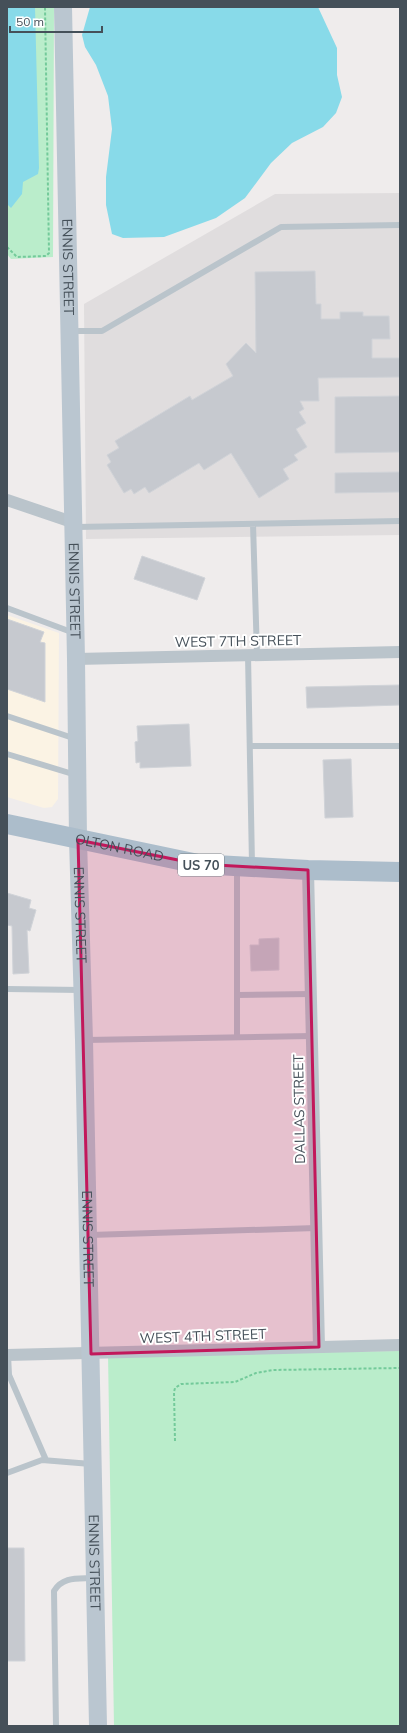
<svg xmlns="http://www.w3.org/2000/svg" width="407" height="1733" font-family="Mulish,sans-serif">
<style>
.commercial{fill:#fbf3e4}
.education{fill:#e0ddde}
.green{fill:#baedcb}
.water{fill:#88dae9}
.building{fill:#c6c9cf;stroke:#d0d3d8}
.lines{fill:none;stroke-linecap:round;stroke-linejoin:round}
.path{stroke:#73ca9a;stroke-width:2;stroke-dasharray:3 2;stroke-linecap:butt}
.service{stroke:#bac4cb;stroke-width:6}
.minor{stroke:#bac4cb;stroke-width:12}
.secondary{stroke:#bac6d0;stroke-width:18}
.primary{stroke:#acbdcb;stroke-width:20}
.marked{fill:#c2185b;fill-opacity:0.2;stroke:#c2185b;stroke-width:3;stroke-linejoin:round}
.labels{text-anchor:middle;stroke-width:4;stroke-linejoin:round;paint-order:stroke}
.shield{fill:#fff;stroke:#7d848b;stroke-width:1}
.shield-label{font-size:13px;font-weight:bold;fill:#455059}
.street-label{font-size:14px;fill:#455059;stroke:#fff}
</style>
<rect width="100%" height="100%" fill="#efecec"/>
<path class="commercial" d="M7,615l52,18 -1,166 -6,8 -8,1 -37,-11z"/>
<path class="education" d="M400,193v342l-314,4 -2,-235 191,-110z"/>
<path class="green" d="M7,7h47l-1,250 -42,2 -4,-5z
M400,1351v375h-286l-6,-372z"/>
<path class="water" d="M7,7h28l4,161 -1,6 -15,8 -1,12 -11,14 -4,-4z
M90,7h228l19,41v27l5,22 -6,16 -13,14 -31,16 -21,20 -26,35 -29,20 -52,19 -41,1 -11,-4 -6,-29v-28l6,-48 -4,-33 -12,-31 -11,-18 -3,-12z"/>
<path class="building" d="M315,271l1,33h5v15h19v-7h23v4h26l1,23h-18v19h28v19l-82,1 1,23h-19l4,8 -5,3 7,11 -10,6 11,18 -13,8 4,5 -15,9 6,10 -30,19 -28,-45 -27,17 -5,-7 -50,30 -4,-6 -11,7 -3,-5 -7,4 -17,-28 4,-3 -4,-7 12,-7 -4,-7 75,-45 2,4 41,-24 -7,-12 20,-21 10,10 -1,-81z
M400,396v56l-65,1v-56z
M400,472v20l-65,1v-20z
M142,556l63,22 -8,22 -63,-21z
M7,619l37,13 -4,10 5,1v59l-38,-13z
M400,685v20l-93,3 -1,-21z
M189,724l2,42 -51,2v-6l-4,1 -1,-21 3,-1 -1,-15z
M351,759l2,58 -28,1 -2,-58z
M7,893l24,7 -2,8 7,2 -6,21 -3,-1 2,43 -16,1 -1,-48 -5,-1z
M279,938v32l-28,1 -1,-26h9v-6z
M7,1548h17l1,113h-18z"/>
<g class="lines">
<path class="path" d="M7,247l10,10 29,-1 3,-3 -4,-246
M175,1441l-1,-49 1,-4 6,-4 54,-2 21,-9 17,-3 127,-2"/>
<path class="service" d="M70,331h32l179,-104 119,-2
M253,524l4,131
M76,527l324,-6
M7,608l67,25
M248,655l4,209
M7,716l69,23
M250,746h150
M7,754l69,21
M237,869v168
M7,989l74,1
M237,995l74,-1
M86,1040l226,-4
M90,1235l226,-7
M8,1355l1,20 37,85
M7,1473l35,-13 49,4
M56,1726l-2,-135c9,-15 24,-12 40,-13"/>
<path class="minor" d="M7,500l65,22
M76,659l324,-7
M308,870l11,477
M7,1355l393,-10"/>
<path class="secondary" id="s1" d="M63,7l13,652 2,181 6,200 14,686"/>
<path class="primary" id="s2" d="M7,824l191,40 110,6 92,2"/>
</g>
<path class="marked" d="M78,840l120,24 110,6 11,477 -228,7z"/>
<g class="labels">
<rect class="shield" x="178" y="854" width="46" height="22" rx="3"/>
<g class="shield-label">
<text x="201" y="870">US 70</text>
</g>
<g class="street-label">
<text dy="5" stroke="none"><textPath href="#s1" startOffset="260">ENNIS STREET</textPath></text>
<text dy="5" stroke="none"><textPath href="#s1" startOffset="584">ENNIS STREET</textPath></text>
<text transform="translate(238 641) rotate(-1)" y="5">WEST 7TH STREET</text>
<text dy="5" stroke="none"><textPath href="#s2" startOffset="115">OLTON ROAD</textPath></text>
<text dy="5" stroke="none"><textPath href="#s1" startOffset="908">ENNIS STREET</textPath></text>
<text transform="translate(299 1109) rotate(-91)" y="5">DALLAS STREET</text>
<text dy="5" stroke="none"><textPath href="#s1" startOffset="1232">ENNIS STREET</textPath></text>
<text transform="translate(203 1336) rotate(-2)" y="5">WEST 4TH STREET</text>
<text dy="5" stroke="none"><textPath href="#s1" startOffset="1556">ENNIS STREET</textPath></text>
</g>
</g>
<rect width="407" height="1733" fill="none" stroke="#455059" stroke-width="16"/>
<path d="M10 26v6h92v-6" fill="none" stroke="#455059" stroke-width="2"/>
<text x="16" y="26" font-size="12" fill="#455059" stroke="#ffffff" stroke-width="3" paint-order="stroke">50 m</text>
</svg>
